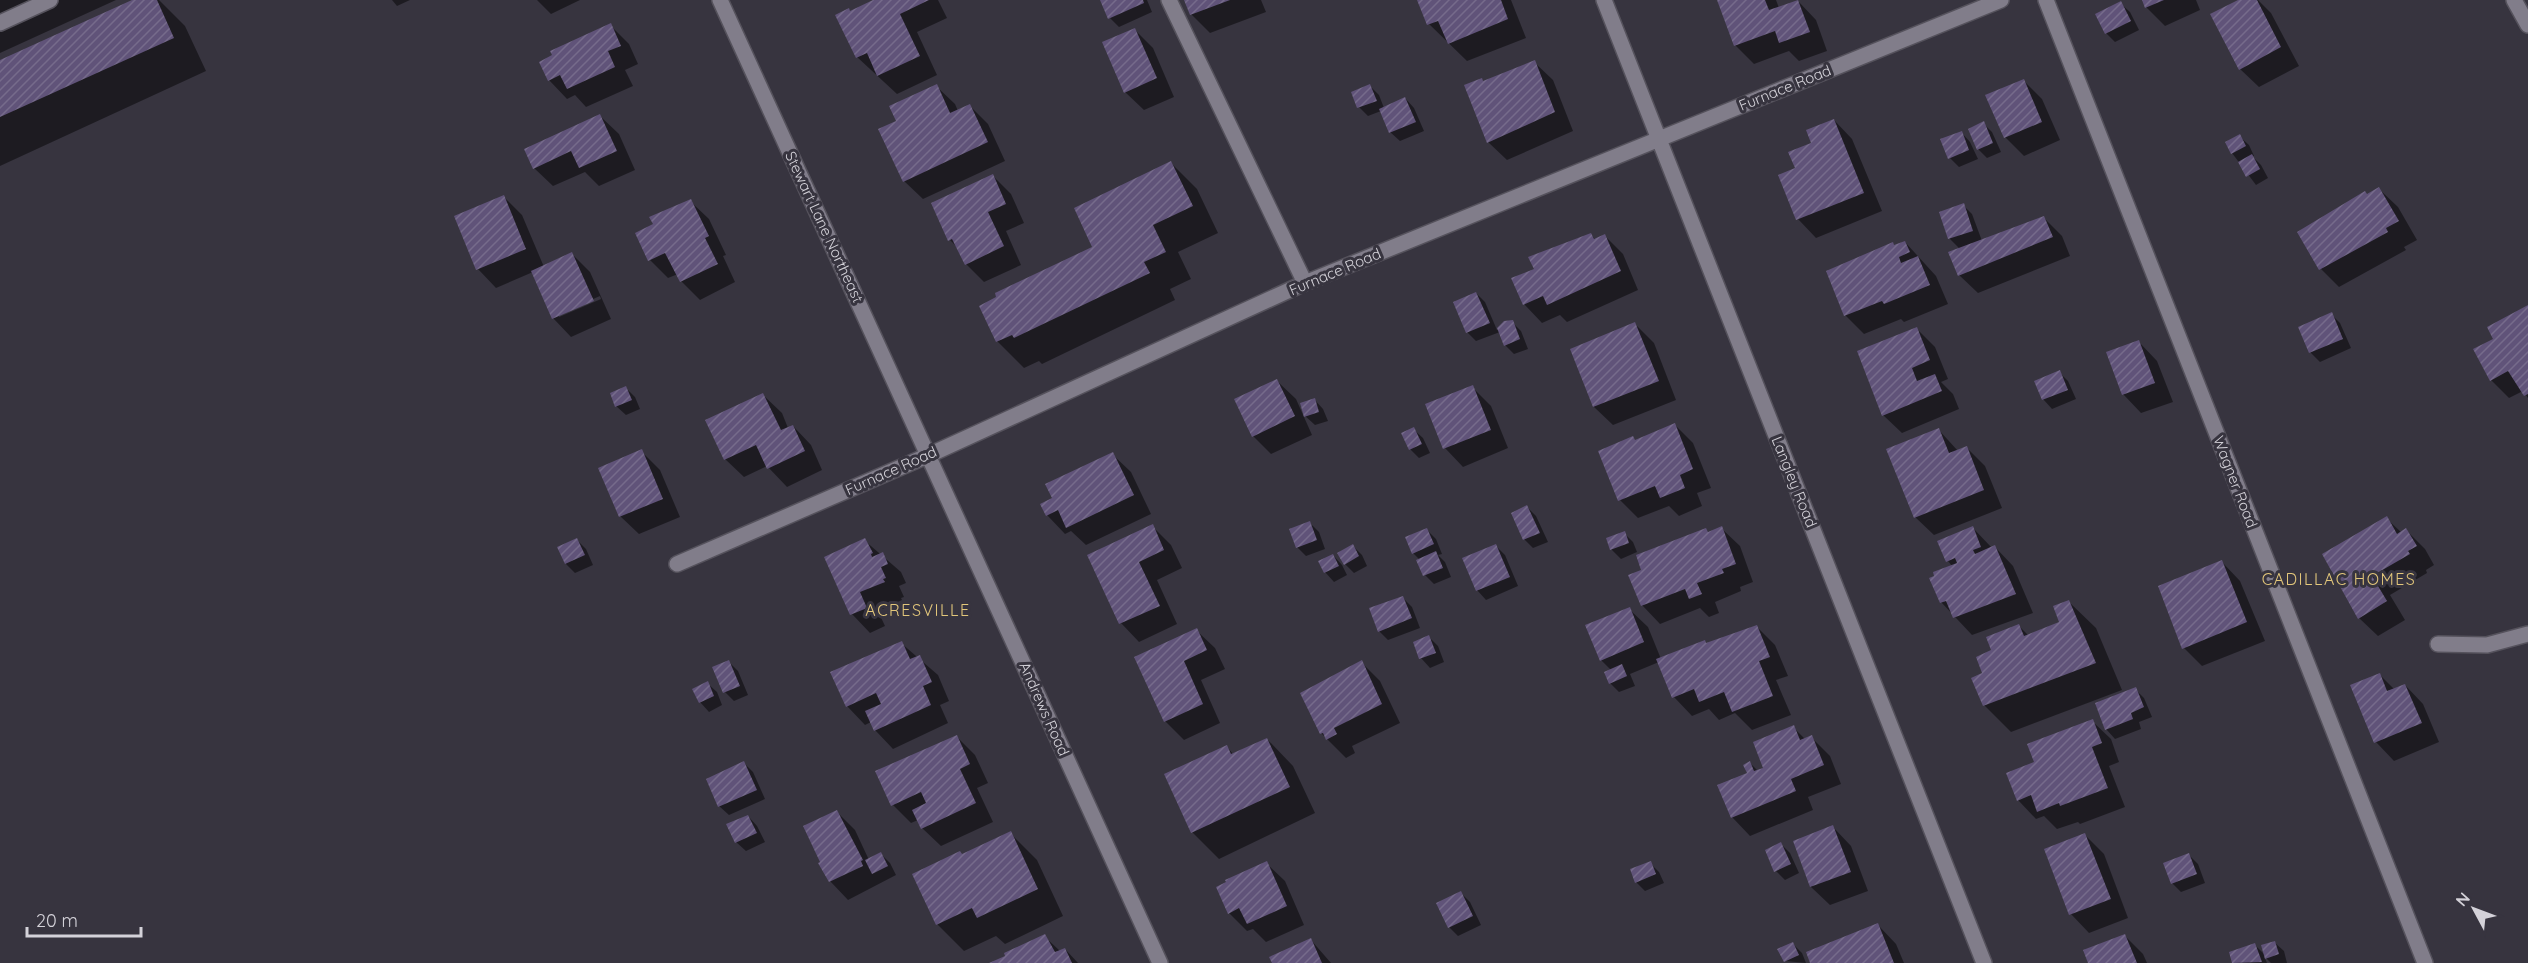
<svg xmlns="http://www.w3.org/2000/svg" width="2528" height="963" font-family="Quicksand,sans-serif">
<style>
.shadow{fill:#0007;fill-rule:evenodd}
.building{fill:url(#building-hatch)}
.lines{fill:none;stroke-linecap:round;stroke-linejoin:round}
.service-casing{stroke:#55525c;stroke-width:18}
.minor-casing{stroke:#55525c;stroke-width:18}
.service{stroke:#817d8a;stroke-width:15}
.minor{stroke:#817d8a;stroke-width:15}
.labels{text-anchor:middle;stroke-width:6;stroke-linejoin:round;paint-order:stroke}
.street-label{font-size:15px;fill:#d4d2d9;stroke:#37343f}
.neighbourhood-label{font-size:16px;letter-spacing:1.5px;fill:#e3c77b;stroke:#37343f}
</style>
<defs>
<pattern id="building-hatch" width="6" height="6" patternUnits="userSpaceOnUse" patternTransform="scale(1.5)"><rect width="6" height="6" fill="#605379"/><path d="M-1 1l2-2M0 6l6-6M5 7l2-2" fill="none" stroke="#766b8b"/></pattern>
</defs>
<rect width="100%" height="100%" fill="#37343f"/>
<path class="shadow" d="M0,0h116l-116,53z
M135,0h24l26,26 21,45 -206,95v-104z
M392,0h18l-13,6z
M537,0h43l-29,14z
M876,0h62l9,18 -30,14 20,43 -40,19 -40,-37 -8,-47 2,2z
M1102,0h45l5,12 -33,15 -9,-9z
M1186,0h75l5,12 -56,21 -19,-19z
M1419,0h92l15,38 -59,23 -38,-37z
M1719,0h57l3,8 19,-7 18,19 11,31 -28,10 -10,-10 -35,13 -19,-19z
M2143,0h53l4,10 -35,16 -19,-19z
M2241,0h17l13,13 28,53 -40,21 -19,-18z
M2120,3l10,9 9,18 -24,12 -9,-9z
M610,25l19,19 9,20 -13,6 8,16 -47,21 -11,-12 -8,4 -18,-19z
M1134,29l19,19 21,49 -30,13 -19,-18z
M1534,62l19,18 20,51 -66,29 -19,-18 -4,-60z
M2023,80l19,19 18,41 -36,16 -19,-19z
M936,86l19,18 3,7 12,-5 18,18 17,37 -82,38 -19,-18 -6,-59z
M1370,86l9,9 5,13 21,-10 9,10 10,23 -24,10 -10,-9 -9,-21 -13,5 -9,-9z
M600,116l19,18 16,36 -36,16 -14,-14 -32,14 -19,-18z
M1834,120l18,19 30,72 -66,27 -18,-19 -1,-50 16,-25z
M1983,123l9,9 9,20 -14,6 -9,-9z
M1961,132l9,10 8,17 -19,8 -9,-9z
M2239,136l10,9 5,11h-2l9,9 7,13 -12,7 -24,-32z
M1171,163l26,26 21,44 -40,19 13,27 -21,10 5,11 -133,64 -3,-3 -15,7 -27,-27 97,-93z
M992,175l19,19 13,29 -18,8 15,34 -37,17 -18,-18 -7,-15 -9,-9z
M2379,189l19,18 19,33 -13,7 2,3 -67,37 -18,-18 46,-74z
M504,197l18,18 22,52 28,-13 18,18 21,47 -40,18 -18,-19 -20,-46 -37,16 -18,-19zM600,296l1,3 -42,18v-3z
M690,201l19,18 17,36 -3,1 12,26 -35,18 -19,-19 -3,-7 -10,4 -18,-18 5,-35z
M1963,205l9,9 10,27 62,-23 18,18 8,20 -92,37 -19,-18 1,-26 -10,-10 -9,-26z
M1591,235l5,5 9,-4 18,18 15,36 -71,32 -7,-7 -18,8 -18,-19 12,-34z
M1905,242l31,34 12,28 -44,18 -3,-3 -37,15 -19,-19 50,-69z
M1476,293l9,9 12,28 8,-7 7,-1 9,9 7,18 -14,5 -9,-9 -5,-13 -24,9 -9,-9z
M2528,307v91l-5,-7 -14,7 -18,-18 4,-40z
M2331,314l9,9 11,25 -31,14 -9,-9 -11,-25z
M1635,324l19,19 22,57 -63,25 -19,-18 -23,-57z
M1917,329l18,18 13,32 -7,3 12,12 6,15 -57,24 -19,-18z
M2139,342l18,19 16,41 -32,11 -18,-19z
M2059,372l9,9 8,18 -24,10 -9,-10z
M1277,381l19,18 16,36 -41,19 -18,-18z
M1472,387l19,19 17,42 -45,19 -18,-19z
M626,388l9,9 5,12 -14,6 -10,-9z
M763,395l19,18 6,15 5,-2 18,19 11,25 -35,17 -20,-21 -23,11 -19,-18z
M1314,399l9,10 5,12 -13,4 -11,-10z
M1675,425l18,18 18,45 -14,5 5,13 -23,10 -10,-10 -31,12 -18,-18 16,-59z
M1413,429l10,9 7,15 -11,5 -9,-9z
M1938,429l20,22 9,-3 18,18 17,42 -68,27 -19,-18z
M641,451l19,19 20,47 -41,17 -19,-18z
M1112,454l19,18 20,42 -65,31 -15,-14 -6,3 -18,-19 7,-16z
M1527,507l9,9 12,26 -15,6 -9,-9z
M2386,518l16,15 4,-3 19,19 9,16 -8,5 1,3 -37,22 15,25 -27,16 -19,-18z
M1310,523l9,9 6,17 -19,7 -9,-9z
M1152,526l19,19 11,23 -25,12 20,44 -38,18 -18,-19 -32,-68z
M1721,528l19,18 13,36 -13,5 1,4 -26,11 4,11 -10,4 -9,-9 -40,16 -18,-19 1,-35 63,-41 3,4z
M1973,528l19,20 3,-1 18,19 20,47 -61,22 -31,-33 11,-36 -4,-5z
M1426,529l10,10 6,15 -4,1 7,7 6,15 -17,7 -9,-9 -5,-15 -7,-7z
M1624,533l9,9 4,10 -16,7 -9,-9 -4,-11z
M577,540l9,9 7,16 -18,8 -9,-9 -7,-16z
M864,540l37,32 5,11 -7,3 5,11 -3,1 1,2 -24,11 7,15 -15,7 -18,-19 -26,-56z
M1353,546l9,9 5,11 -13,7 -9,-9z
M1496,546l9,9 13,31 -32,14 -9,-10z
M1333,555l9,10 5,10 -13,7 -9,-10z
M2222,562l18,19 25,60 -63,25 -18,-18z
M1403,598l9,9 8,21 -32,12 -9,-9z
M2069,602l27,26 26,62 -111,42 -27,-27v-31l9,-23 26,-25 10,10 32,-13z
M1629,609l19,18 13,32 96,-32 18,18 13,31 -12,4 15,35 -39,15 -17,-17 -16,7 -10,-11 -17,7 -18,-19 -15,-35 -29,12 5,12 -16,6 -9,-9 1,-13 -10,-10z
M1196,630l19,18 10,21 -24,11 19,43 -36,17 -19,-19 -29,-63z
M1429,637l9,9 6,16 -14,6 -9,-10 -6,-15z
M901,643l37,32 11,26 -9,4 8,18 -55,26 -18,-19 -4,-8 -6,3 -18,-19z
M729,662l9,9 10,24 -14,6 -9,-9z
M1361,662l19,19 20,42 -48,23 3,7 -9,5 -25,-25z
M2379,674l16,16 10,-5 18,19 16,38 -45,19 -18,-19 -24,-57z
M707,683l10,9 5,13 -13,7 -9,-10z
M2135,689l9,9 8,19 -13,5 2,7 -26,10 -9,-10z
M2092,721l19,18 8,23 -10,4 16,41 -45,17 -2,-2 -21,7 -13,-13 -8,3 -18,-19 18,-37z
M1793,727l13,13 5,-3 19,19 11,28 -33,13 5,13 -63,26 -18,-19 17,-43 1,-11 8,8 7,-3z
M957,737l18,18 13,28 -11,5 16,34 -52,24 -19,-18 -4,-8 -7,3 -18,-18z
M1267,739l26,27 22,47 -96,46 -27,-27 35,-85 7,8z
M744,763l9,9 12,27 -36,16 -10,-9z
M837,812l18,18 14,30 12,-6 9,9 6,12 -48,25 -18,-19z
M748,816l9,10 8,16 -19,9 -10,-9z
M1833,827l18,19 17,45 -38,14 -19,-18 -17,-45z
M1010,833l27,27 26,56 -58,28 -9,-8 -32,15 -26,-26 -24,-51 49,-18z
M2085,835l19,19 24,64 -39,15 -18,-19z
M1781,844l9,9 9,20 -14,7 -9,-9z
M2189,855l9,9 7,19 -24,9 -9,-9z
M1266,863l19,18 19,44 -38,17 -13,-13 -6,2 -18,-18z
M1650,863l9,9 5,11 -19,8 -9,-9z
M1461,893l9,9 11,23 -23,11 -9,-9z
M1878,925l18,19 8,19h-92z
M2124,935l19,19 4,9h-57z
M1044,936l16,15 5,-2 13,14h-85z
M1311,940l20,23h-57z
M2274,942l10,9 3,12h-16l-7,-7 3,7h-33l-4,-10 24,-9 12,12z
M1793,944l9,9 4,10 -21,-2z"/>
<path class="building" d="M132,0h25l17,38 -174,79v-57z
M873,0h56l-29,14 20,42 -43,20 -10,-23 -11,5 -21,-43 14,-7 1,3z
M1100,0h43l1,3 -36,16z
M1184,0h46l-40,15z
M1417,0h84l7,19 -60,25 -10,-23 -11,4z
M1717,0h48l4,10 29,-10 12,32 -31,11 -4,-12 -41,15z
M2142,0h22l-19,8z
M2238,0h19l24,47 -42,23 -29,-56z
M2121,1l10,20 -26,13 -10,-20z
M611,23l10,23 -13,5 7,16 -48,22 -7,-14 -12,6 -9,-19 13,-7 -2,-4z
M1135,28l22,50 -33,15 -22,-51z
M1535,60l20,52 -68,31 -23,-58 18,-7 1,3z
M2024,79l18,43 -38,16 -19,-43z
M937,84l13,29 20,-9 18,38 -85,40 -25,-53 18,-8 -7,-15z
M1370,84l7,17 -20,7 -6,-16z
M1405,97l11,25 -27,11 -10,-24z
M600,114l17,37 -38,17 -8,-17 -38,18 -9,-20z
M1834,119l30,74 -68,27 -18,-45 17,-7 -7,-16 23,-9 -5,-13z
M1984,121l9,22 -16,7 -9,-21z
M1962,131l7,19 -21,9 -8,-20z
M2240,134l6,12 -15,8 -6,-12z
M2252,154l8,15 -14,8 -8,-15z
M1171,161l22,45 -40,19 13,27 -22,10 6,11 -136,65 -2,-3 -16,7 -17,-36 17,-9 -1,-4 97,-46 -18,-39z
M993,174l13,30 -18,8 16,34 -39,19 -13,-26 -4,2 -17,-38z
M2379,187l20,34 -13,7 2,4 -69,38 -22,-38 68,-41 2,3z
M504,195l22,54 -50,21 -22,-54z
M691,199l18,37 -4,2 13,26 -38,18 -15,-29 -17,8 -13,-28 18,-9 -4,-7z
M1964,203l9,28 -25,8 -9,-27z
M2044,216l9,21 -95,39 -10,-24z
M1591,233l3,6 11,-5 16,37 -74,34 -4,-9 -20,9 -12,-27 23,-9 -6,-12z
M1905,241l5,11 -11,5 2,6 17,-7 12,29 -46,19 -2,-3 -38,15 -18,-45 67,-29 1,3z
M572,252l22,49 -42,18 -21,-48z
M1476,292l14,31 -24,10 -13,-31z
M2528,305v89l-4,2 -16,-25 -18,10 -17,-32 20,-10 -6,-12z
M2332,312l11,27 -34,14 -11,-26z
M1513,320l7,19 -16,7 -7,-18 7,-7z
M1635,322l24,59 -66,26 -23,-58z
M1917,327l13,33 -18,8 5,13 18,-7 7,17 -60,25 -25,-65z
M2139,340l16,43 -33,12 -16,-43z
M2060,370l8,20 -26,10 -8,-19z
M1277,379l18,37 -43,21 -18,-38z
M1473,385l18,45 -48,19 -18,-45z
M626,386l6,14 -17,7 -5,-14z
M763,393l18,37 12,-5 12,26 -38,18 -11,-24 -32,15 -19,-40z
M1315,398l4,14 -15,5 -4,-14z
M1675,423l18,46 -13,6 5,13 -25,10 -5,-12 -37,15 -20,-50 35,-15 2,4z
M1414,427l8,17 -13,6 -8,-17z
M1939,428l10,25 18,-7 17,44 -70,28 -28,-69z
M642,449l21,50 -44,18 -21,-49z
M1113,452l21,43 -68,33 -8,-18 -12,6 -6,-12 12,-6 -7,-14z
M1527,505l13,28 -17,7 -12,-27z
M2387,516l10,18 9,-6 11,18 -9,5 2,3 -38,22 15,25 -29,18 -36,-65z
M1310,521l7,19 -21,8 -7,-19z
M1153,524l11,26 -25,12 21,44 -41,18 -32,-69z
M1722,526l14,38 -14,5 2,4 -27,10 5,11 -13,5 -4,-10 -44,17 -13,-31 13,-5 -5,-15 70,-27 2,4z
M1973,526l8,21 -8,3 2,4 20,-9 21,49 -63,24 -7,-17 -6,2 -11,-25 5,-2 -1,-4 24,-9 -2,-5 -9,4 -9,-21z
M1427,528l7,16 -22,10 -7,-17z
M1625,531l4,12 -19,7 -4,-12z
M577,538l8,17 -20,9 -8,-17z
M865,538l8,15 -2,1 1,3 11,-5 5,12 -7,3 5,11 -3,1 2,3 -25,10 7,16 -17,7 -26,-58z
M1353,544l6,12 -15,9 -7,-12z
M1496,544l14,33 -34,14 -14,-33z
M1436,551l7,17 -20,8 -7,-16z
M1333,554l6,12 -15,7 -6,-12z
M2222,560l25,62 -65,27 -24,-63z
M1403,596l9,22 -34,14 -9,-24z
M2069,600l27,63 -113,43 -12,-28 11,-5 -6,-16 15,-7 -5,-13 33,-13 5,12 35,-14 -6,-16z
M1630,607l14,35 -44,19 -15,-36z
M1757,625l13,32 -11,4 14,35 -41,16 -8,-20 -25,10 -5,-13 -22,9 -16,-39 49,-19 1,3z
M1197,628l10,22 -23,11 19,43 -39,18 -30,-65z
M1429,635l7,18 -17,6 -6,-17z
M902,641l8,18 10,-4 12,27 -9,4 8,19 -57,26 -9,-20 16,-7 -5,-11 -30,14 -16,-35z
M729,660l11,26 -17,7 -11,-26z
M1362,660l20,44 -48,24 3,6 -11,6 -3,-7 -3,1 -20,-41z
M1622,664l5,12 -18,8 -5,-12z
M2380,673l7,18 18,-7 17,39 -48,20 -24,-58z
M708,681l6,15 -15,7 -7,-14z
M2136,687l8,20 -13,6 2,6 -28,11 -10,-27z
M2093,719l9,24 -10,4 16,41 -48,18 -1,-3 -22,9 -6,-17 -14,6 -11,-28 28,-11 -7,-18z
M1794,725l6,15 12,-5 12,30 -33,14 5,12 -65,27 -14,-33 30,-12 -4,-8 7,-4 4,10 9,-3 -10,-26z
M957,735l13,29 -10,5 16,34 -55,26 -9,-19 14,-7 -5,-11 -30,14 -16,-35z
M1267,738l23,49 -99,46 -27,-59 63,-29 4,9z
M744,761l13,29 -39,17 -12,-28z
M837,810l26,50 -2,1 2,5 -34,16 -11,-19 2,-1 -17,-36z
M748,815l9,18 -22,10 -9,-19z
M1833,825l18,47 -41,15 -17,-46z
M1011,831l27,58 -61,29 -5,-10 -36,17 -24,-51 48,-23 2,3z
M2085,833l26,66 -42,16 -25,-66z
M1781,842l10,22 -17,8 -9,-22z
M881,852l7,14 -16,8 -7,-14z
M2189,853l8,21 -26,10 -8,-21z
M1267,861l20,45 -40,18 -8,-16 -11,6 -12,-27 10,-5 -1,-2z
M1651,861l5,13 -21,9 -5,-14z
M1461,891l12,25 -25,12 -12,-25z
M1878,923l16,40h-84l-4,-11z
M1045,934l10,18 10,-4 7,15h-83l16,-7 -1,-3z
M2125,934l12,29h-49l-5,-13z
M1311,938l11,25h-50l-3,-6z
M2275,941l4,13 -14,5 -4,-14z
M1793,942l6,13 -15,7 -7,-13z
M2255,943l7,19 -30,1 -3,-11z"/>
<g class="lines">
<g class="service-casing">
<path id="service" d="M1169,0l136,283
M2046,0l379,963
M0,23l50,-23
M2438,644l49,1 41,-11"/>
</g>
<g class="minor-casing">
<path id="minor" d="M720,0l440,963
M1604,0l380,963
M2514,0l14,25
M677,564l252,-109 376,-172 696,-283"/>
</g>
<use href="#service" class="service"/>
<use href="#minor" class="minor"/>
</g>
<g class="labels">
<g class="street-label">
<text transform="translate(1785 88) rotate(-22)" y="5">Furnace Road</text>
<text transform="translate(824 227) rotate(65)" y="5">Stewart Lane Northeast</text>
<text transform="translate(1335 272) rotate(-23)" y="5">Furnace Road</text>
<text transform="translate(891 471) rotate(-24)" y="5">Furnace Road</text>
<text transform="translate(1794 482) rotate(68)" y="5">Langley Road</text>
<text transform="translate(2235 482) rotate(69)" y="5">Wagner Road</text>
<text transform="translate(1044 709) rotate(66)" y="5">Andrews Road</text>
</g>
<g class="neighbourhood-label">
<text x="2339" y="585">CADILLAC HOMES</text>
<text x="918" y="616">ACRESVILLE</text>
</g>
</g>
<g transform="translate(2474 909) rotate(311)" stroke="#37343f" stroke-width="4.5" paint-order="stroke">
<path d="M0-4.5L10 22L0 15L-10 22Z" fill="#d4d2d9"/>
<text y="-9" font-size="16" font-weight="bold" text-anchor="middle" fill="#d4d2d9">N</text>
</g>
<path d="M27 927v9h114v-9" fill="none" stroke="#d4d2d9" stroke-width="3"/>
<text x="36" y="927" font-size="18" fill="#d4d2d9" stroke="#37343f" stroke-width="4.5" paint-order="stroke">20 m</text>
</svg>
